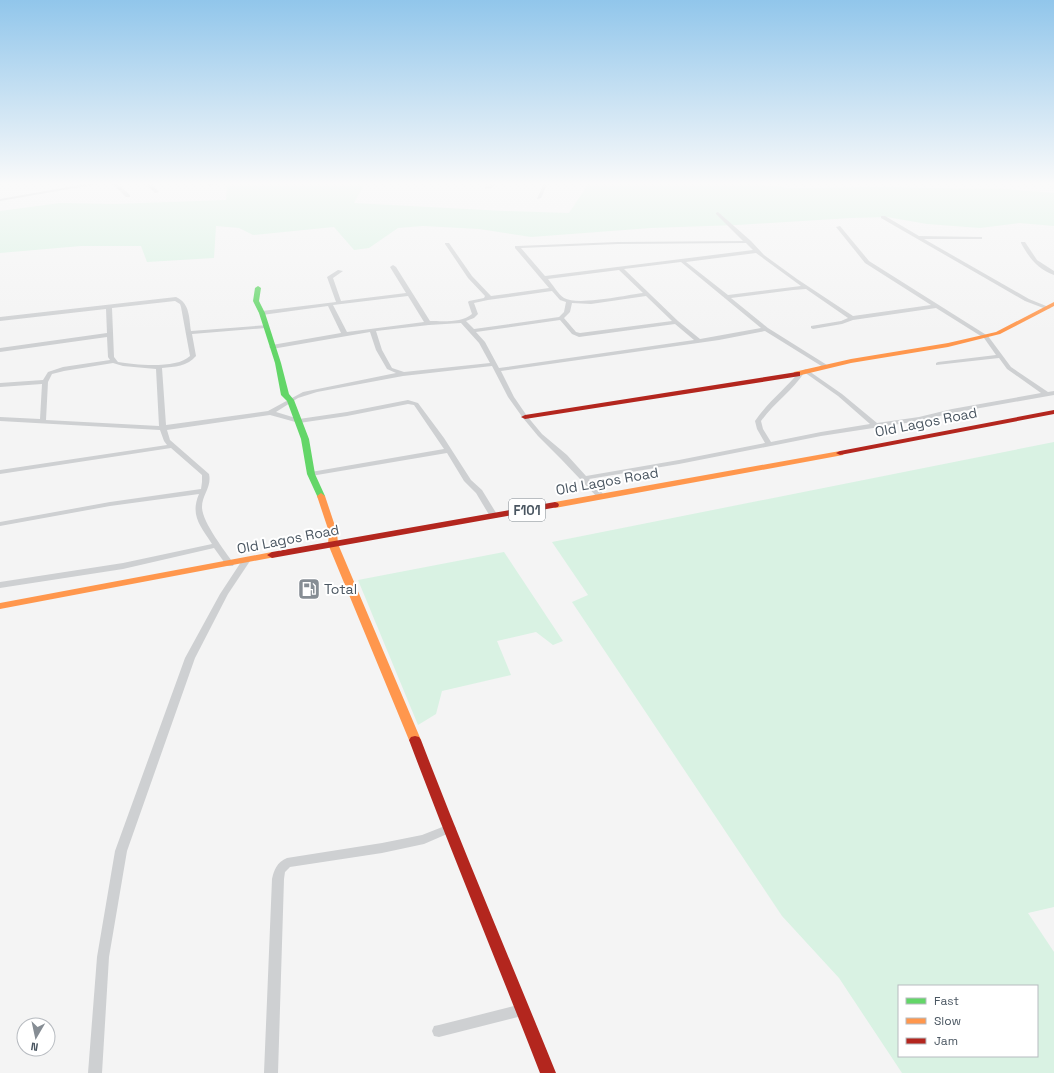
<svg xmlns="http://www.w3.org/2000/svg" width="1054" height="1073" font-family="'Space Grotesk',sans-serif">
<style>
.green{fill:#d9f2e3;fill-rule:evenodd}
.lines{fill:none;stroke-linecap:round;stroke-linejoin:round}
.street{fill:#ced0d2;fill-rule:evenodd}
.fast{fill:#63d668;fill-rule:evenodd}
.slow{fill:#ff974d;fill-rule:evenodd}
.jam{fill:#b3261e;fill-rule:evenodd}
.labels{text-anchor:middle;stroke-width:4;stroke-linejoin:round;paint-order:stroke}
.shield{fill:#fff;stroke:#808990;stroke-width:1}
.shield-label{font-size:13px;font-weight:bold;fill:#4a5661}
.street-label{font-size:14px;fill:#4a5661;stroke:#fff}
.poi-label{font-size:14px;fill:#4a5661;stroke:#fff;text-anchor:start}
</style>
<rect width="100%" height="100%" fill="#f4f4f4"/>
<path class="green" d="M227,183h138l-11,20 150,8 65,2 20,-30h160l40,5 92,-1 124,2 49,4v33l-35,-3 -39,5 -53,-4 -40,-7 -36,1 -114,7 -86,3 -120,9 -52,-8 -56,-3 -25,2 -29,20 -15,2 -20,-23 -81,8 -14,-7 -23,-2 -2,32 -67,4 -6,-16h-60l-81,7v-42l60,-8 55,1 111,-4z
M1054,442v465l-26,6 26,39v121h-152l-63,-95 -57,-62 -210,-314 16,-7 -36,-53zM899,986h138v70h-138z
M504,552l59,89 -10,4 -17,-13 -39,9 14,34 -69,16 -6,23 -18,11 -60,-145z"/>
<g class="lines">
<path class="street" d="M0,183h4l-4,2z
M91,183h13l-104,18v-2z
M112,183h5l13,12v2h-4z
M145,183h5l9,9 -4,1z
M208,183h4l1,2 -4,1z
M490,183h4v4l-9,2v-2l5,-2z
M544,183h4l-7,15 -4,1z
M718,212l33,29 13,14 33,24 56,37 78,-11 -66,-42 -29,-36 4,-1 29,35 119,75 23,31 37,25 6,-1v4l-102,18 -33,8 -98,15 -142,28 -90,15 16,17 -4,2h-3l-37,-39 -23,-23 -15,-18 -15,-21 -16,-31 -89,10 -86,16 -19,6 -22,14 23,7 48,-7 61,-12 10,3 26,35 27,42 11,10 16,26 -1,2h-6l-15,-25 -12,-12 -17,-28 -136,23 -4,-2 4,-2 133,-23 -30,-44 -6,-1 -61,12 -48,7 -29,-8 -103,15 3,10 39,34c3,13 -7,21 -7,33 0,15 23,44 32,57l-1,2h-6l-13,-18 -91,21 -123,19v-6l123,-19 89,-19c-12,-18 -22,-29 -13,-50l-89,12 -110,20v-4l110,-20 91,-13 1,-7v-7l-31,-27 -171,26v-4l167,-25 -3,-4 -4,-11 -160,-9v-4l40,2 2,-35 -42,3v-4l43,-3 5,-8 15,-5 47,-7 -2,-3 -1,-20 -107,15v-4l107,-15 -1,-24 -106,12v-4l176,-20c14,6 13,21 15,34l77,-6v2l-2,1 -74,6 4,22c-8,10 -22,11 -34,12l4,57 102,-14 35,-19 93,-19 -9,-4 -11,-19 -6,-18 -98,17 -3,-2 3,-2 69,-12 -13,-27 -66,9 -3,-2 3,-2 74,-9 -9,-25 11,-7 5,1 -10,7 8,23 65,-8 -16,-26 3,-2 3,2 34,54c13,0 32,2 42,-7l-4,-12 1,-1 15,-3 1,-2 -17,-18 -23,-34v-1h4l23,33 19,20 58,-8 -34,-40v-2h2l101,-4 125,-1 -27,-27v-1zM746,243l7,7 -208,26 -24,-28 97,-4zM756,253l45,33 -73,9 -42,-33zM681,262l80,66 -61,11 -22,-18 -54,-52zM619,270l24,23c-17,2 -65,13 -79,5 -6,-4 -11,-13 -16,-19zM806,289l42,29 -7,3 -30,5v2l2,1 29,-5 11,-4 83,-12 48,30 12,17 -58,7 -2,1v2l63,-7 8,11 34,24 -89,16 -33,8 -42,6 -35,-29 -36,-25 -2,1v2l34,24 32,28 -49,8 -50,10 -8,-13 -2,-8c13,-18 31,-30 43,-48l-3,-2 -2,1c-14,17 -32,31 -44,49l2,8 8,14 -86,17 -93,16 -19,-21 -25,-21 -15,-18 -13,-19 -13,-26 218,-31 46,-9 58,36h4v-2l-59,-37 -37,-30 62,-8zM552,291l8,9 6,2 -2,10 -5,5 -85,12 -8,-8 8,-3 4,-4 -4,-11 14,-3zM408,296l16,26 -77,10 -14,-27zM646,296l26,25 -92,12 -4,-1 -12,-14 6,-6 2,-9 19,1zM175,301l5,3 1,3 9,49c-13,13 -54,9 -72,6l-4,-5 -2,-49zM560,320l12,14 7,3 96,-13 19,16 -195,28 -14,-26 -9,-10zM461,323l18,20 11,20 -86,9 -12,-4 -10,-18 -6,-19 53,-6zM113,363l10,3 33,3 3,57 -113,-6 2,-38 4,-8 12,-3z
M881,216h4l34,20 63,1v2h-58l105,60 22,9 -5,1 -21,-8 -144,-83z
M1021,242h4l12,18 17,11v4c-16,-6 -25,-17 -33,-32z
M246,558l4,3 -22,33 -33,64 -68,193 -18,106 -7,116h-14l9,-116 18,-106 70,-193 35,-64 23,-35z
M450,824l4,1 2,3 -2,3 -30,13 -42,9 -92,14 -5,5 -1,7 -6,194h-14l8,-194c2,-9 5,-17 15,-21l95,-15 40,-8z
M522,1004l5,2 1,4 -1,4 -5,2 -83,21 -5,-1 -2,-5 2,-5 5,-1z"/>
<path class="fast" d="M258,286l3,2 -2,13 6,12 16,50 8,31 5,6 15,39 6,35 10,22 -1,2h-6l-11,-24 -6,-35 -14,-38 -6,-6 -6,-32 -16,-50 -6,-12 2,-13z"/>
<path class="slow" d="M1054,302v4l-54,28 -52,13 -97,16 -54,13 -4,-2 1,-2 57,-13 97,-16 48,-11z
M840,451h3l1,2 -1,2 -288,53 -4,-3 4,-3z
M321,493l4,3 12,36 1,12 83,196 -2,3 -4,1 -4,-1 -2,-3 -81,-196 1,-12 -12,-36z
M272,552l5,3 -2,2 -275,52v-6z"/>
<path class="jam" d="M797,372h3v4l-275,43 -4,-2 4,-2z
M1054,410v4l-214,41 -4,-2 4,-2z
M555,502l3,1 1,2 -1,2 -286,51 -5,-3 5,-3z
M415,736l4,1 2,3c43,112 90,222 135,333h-16c-43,-111 -89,-221 -131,-333l2,-3z"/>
</g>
<linearGradient id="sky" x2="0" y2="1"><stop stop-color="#91c6eb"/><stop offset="0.55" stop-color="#fafafa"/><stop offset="1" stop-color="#fafafa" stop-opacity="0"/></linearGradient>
<rect width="1054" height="334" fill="url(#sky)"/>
<defs>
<g id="fuel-square" transform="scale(1.15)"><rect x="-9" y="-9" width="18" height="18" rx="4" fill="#868d94" stroke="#fff"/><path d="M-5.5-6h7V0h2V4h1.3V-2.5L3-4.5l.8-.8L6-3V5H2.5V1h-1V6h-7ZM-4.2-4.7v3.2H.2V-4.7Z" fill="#fff"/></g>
</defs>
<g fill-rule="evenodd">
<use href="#fuel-square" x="309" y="589"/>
</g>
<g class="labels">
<rect class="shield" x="509" y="499" width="36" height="22" rx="3"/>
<g class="shield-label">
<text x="527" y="515">F101</text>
</g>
<g class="street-label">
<text transform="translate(926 422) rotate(-11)" y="5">Old Lagos Road</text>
<text transform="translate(607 481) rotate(-10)" y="5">Old Lagos Road</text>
<text transform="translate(288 539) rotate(-11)" y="5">Old Lagos Road</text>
</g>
<g class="poi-label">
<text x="324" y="594">Total</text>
</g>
</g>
<rect x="898" y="985" width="140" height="72" fill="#ffffff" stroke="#b7bbc0"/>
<rect x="906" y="998" width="20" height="6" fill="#63d668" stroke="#b7bbc0"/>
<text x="934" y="1005" font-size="12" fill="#4a5661">Fast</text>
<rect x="906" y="1018" width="20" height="6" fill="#ff974d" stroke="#b7bbc0"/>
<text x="934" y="1025" font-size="12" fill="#4a5661">Slow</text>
<rect x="906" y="1038" width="20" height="6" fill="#b3261e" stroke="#b7bbc0"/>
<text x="934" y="1045" font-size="12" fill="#4a5661">Jam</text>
<g transform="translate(36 1037) rotate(189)"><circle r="19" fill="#ffffff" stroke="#b7bbc0"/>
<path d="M0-3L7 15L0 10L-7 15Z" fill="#868d94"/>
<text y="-6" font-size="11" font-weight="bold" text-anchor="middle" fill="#4a5661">N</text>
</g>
</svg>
